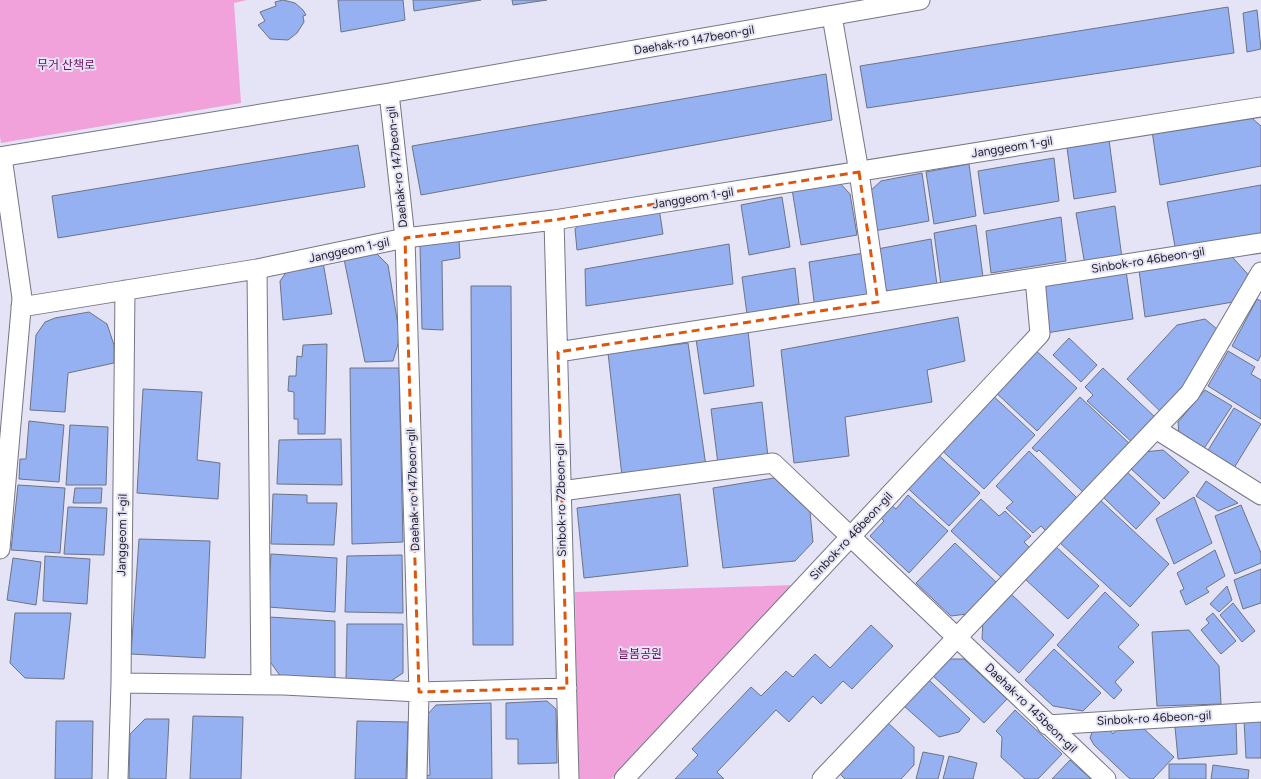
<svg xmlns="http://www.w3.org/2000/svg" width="1261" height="779" font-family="Figtree,'Noto Sans KR',sans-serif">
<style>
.green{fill:#f1a2da}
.building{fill:#95b1f2;stroke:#6d7484}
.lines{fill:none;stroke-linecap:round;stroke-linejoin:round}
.street-casing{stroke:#777686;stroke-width:21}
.street{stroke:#fff;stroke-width:19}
.marked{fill:none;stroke:#de560d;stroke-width:3;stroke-dasharray:8 5;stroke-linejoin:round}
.labels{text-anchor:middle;stroke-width:4;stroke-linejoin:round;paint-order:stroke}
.street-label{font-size:12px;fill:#1d1d23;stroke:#e5e3f6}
.park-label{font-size:12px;fill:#700c5d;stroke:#e5e3f6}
</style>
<rect width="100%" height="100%" fill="#e5e3f6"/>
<path class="green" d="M0,0h247l-13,3 7,100 -240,40 -1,-7z
M797,585l-186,194h-33l-3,-187z"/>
<path class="building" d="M283,0l12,3 8,7 3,5 -3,1 1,6 -7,11 -9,7 -18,-1 -12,-14 7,-4 -5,-9 16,-6 -1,-4z
M338,0h65l2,20 -64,12z
M413,0h68l-67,11z
M512,0h35l-34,5z
M1228,7l6,46 -367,55 -7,-42z
M1257,10l4,39 -14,3 -4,-39z
M826,74l6,46 -411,75 -9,-49z
M1246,113l15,13v40l-101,19 -8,-54z
M1109,140l7,52 -42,7 -7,-51z
M358,145l7,42 -307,51 -6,-42z
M1054,158l5,43 -75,13 -6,-43z
M969,164l7,52 -42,8 -8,-52z
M922,173l7,48 -55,10 -5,-39 12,-11z
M838,181l12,13 7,41 -56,10 -9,-56z
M1261,185v53l-85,14 -9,-50z
M782,197l8,50 -41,8 -8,-50z
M1115,206l7,52 -37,7 -9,-52z
M659,208l4,26 -86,16 -2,-21 6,-7z
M1061,217l5,44 -75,12 -5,-42z
M976,225l7,52 -42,8 -7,-52z
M931,239l6,46 -46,9 -14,-13 -5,-31z
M459,240l1,18 -18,3 1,69 -21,-1 -2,-84z
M729,244l4,40 -147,22 -1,-37z
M1224,248l31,34 -10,18 -100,17 -7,-55z
M375,252l13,13 12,72 -7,24 -28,1 -21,-103z
M864,253l5,40 -8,9 -46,7 -6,-47z
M323,262l9,52 -49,6 -3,-39 10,-14z
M1125,264l8,55 -93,15 -5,-56z
M795,268l4,36 -52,10 -5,-37z
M471,286h40l2,359h-40z
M1257,299l4,2v54l-3,6 -26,-15z
M89,312l18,12 7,21v18l-46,10 -3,39 -35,-2 6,-75 9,-13 10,-4z
M958,317l7,44 -38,9 5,32 -87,15 4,39 -55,7 -13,-113z
M1205,319l19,16 -57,83 -40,-39 50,-54z
M748,331l6,55 -50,8 -8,-55z
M1069,338l28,27 -16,17 -28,-27z
M688,343l18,123 -84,10 -14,-123z
M327,344l-2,90h-27v-15h-4v-27l-6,-1 1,-15h7l1,-20 5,1 1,-12z
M1032,347l45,41 -40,43 -45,-42z
M1228,351l27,16 -4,7 10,6v39l-53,-33z
M350,368h49l4,174 -51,2z
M1103,368l54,51 -23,25 -47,-43 6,-6 -8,-8z
M143,389l59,3 -5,68 23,3 -2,36 -81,-6z
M1205,390l27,16 -29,44 -24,-15 -1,-13z
M989,392l46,43 -51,54 -47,-43z
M1080,397l51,48 -47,48 -45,-43 -2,2 -5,-4z
M762,402l6,55 -50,7 -7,-55z
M1234,408l27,16 -27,44 -27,-16z
M29,421l35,4 -5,57 -40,-3 1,-20h6z
M70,425l38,2 -2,58h-40z
M341,439l1,46 -65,-1 2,-44z
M933,450l47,43 -31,33 -47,-43z
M1163,450l26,22 -25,27 -35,-32 15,-15z
M1029,451l49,48 -31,33 -6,-6 -8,7 -27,-25 7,-6 -17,-16z
M1126,471l34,32 -24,26 -34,-33z
M774,478l36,34 3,30 -18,19 -72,7 -10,-80z
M1206,481l32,22 -20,8 -22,-15z
M18,485l47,3 -5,65 -49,-3z
M75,488h27l-1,15h-28z
M273,494l34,1v8h30l-3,42 -63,-1z
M680,494l8,72 -104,12 -7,-70z
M908,495l40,36 -39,42 -39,-37 14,-15 -4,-4 11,-12 5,4z
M1194,497l18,46 -38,21 -18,-45z
M981,499l18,17 6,-5 26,25 -7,6 6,6 -29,29 -50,-46z
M1099,499l70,65 -39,43 -71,-65z
M1241,505l20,48v10l-26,11 -20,-58z
M68,507l39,1 -3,47 -40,-1z
M139,539l71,2 -5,117 -74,-4z
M955,543l41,39 -29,32 -16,2 -35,-33z
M1055,546l44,40 -31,33 -43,-40z
M1215,550l10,26 -19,12 3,4 -23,13 -6,-14 4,-2 -7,-16z
M271,554l66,4 -2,54 -67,-5z
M402,555l1,58 -58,-1 2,-56z
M45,556l45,3 -3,45 -44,-3z
M13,558l28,4 -5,43 -29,-5z
M1261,569v34l-18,6 -9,-29z
M1227,586l5,14 -13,12 -9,-8z
M1009,592l45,43 -35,38 -37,-34 1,-19z
M1105,592l34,33 -21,22 16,15 -19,20 7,8 -8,9 -57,-54z
M1233,603l22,28 -13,11 -22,-27z
M15,613h56l-7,66 -39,-1 -15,-15z
M1213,613l23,28 -15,13 -20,-24 8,-7 -3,-4z
M269,617l66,4v59l-54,-3 -15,-21z
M347,624h56v49l-12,8 -45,-2z
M871,625l22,21 -41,43 -9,-8 -22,23 -8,-8 -24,26 -13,-12 -59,62 7,7h-49l23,-24 -6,-6 59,-62 10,9 25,-25 7,6 22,-23 15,14z
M1189,630l30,36 2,38 -64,2 -5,-74z
M1054,649l47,44 -18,18 -30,-5 -28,-26z
M947,659h17l43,40 -23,24 -52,-48z
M929,680l41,39 -11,13 -20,5 -35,-31z
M547,701l9,8 1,54 -39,1v-25h-12v-36z
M491,703l1,76h-67v-3l5,-1 -2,-61 8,-9z
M1015,710l47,44 -24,25h-13l-24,-22 1,-20 -6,-6z
M193,716l50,1 -2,62h-51z
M145,719h24l-3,60h-37l1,-45z
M1244,720h17v38h-15z
M56,721h37l-1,58h-37z
M357,721l51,1 -2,57h-51z
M887,722l27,25v18l-13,14h-56l-6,-6z
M1236,722l1,32 -59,5 -3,-32z
M1120,726l22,1 32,30 -21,22h-23l-36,-34 -4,-7 2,-6 4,-4 14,2 3,4z
M923,752l21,4 -6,23h-22z
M949,756l28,7 -4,16h-30z
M1070,760l21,19h-39z
M1169,764h37v15h-37z
M1213,765l36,5 -1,9h-37z"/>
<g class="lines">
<g class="street-casing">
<path id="street" d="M832,16l27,156 19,130
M0,157l389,-64
M554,220l15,559
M257,269l4,416
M21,307l236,-38 148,-31 149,-18 707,-113
M558,352l703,-109
M1156,429l105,66
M561,491l212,-28 333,316
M0,549l22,-251 -20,-141
M121,683l163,2 135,7 148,-4
M1047,725l214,-13
M118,779l3,-96 4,-393
M417,779l2,-87 -14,-454 -16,-145 531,-93
M624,779l416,-445 -5,-56
M822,779l368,-386 71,-121"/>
</g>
<use href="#street" class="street"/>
</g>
<path class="marked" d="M859,172l19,130 -320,50 9,336 -148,4 -14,-454 149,-18z"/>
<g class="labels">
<g class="street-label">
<text transform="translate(694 40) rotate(-10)" y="4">Daehak-ro 147beon-gil</text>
<text transform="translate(1012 147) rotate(-9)" y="4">Janggeom 1-gil</text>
<text transform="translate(397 167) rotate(-96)" y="4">Daehak-ro 147beon-gil</text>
<text transform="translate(693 198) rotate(-9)" y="4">Janggeom 1-gil</text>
<text transform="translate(349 250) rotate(-12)" y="4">Janggeom 1-gil</text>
<text transform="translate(1148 260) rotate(-9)" y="4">Sinbok-ro 46beon-gil</text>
<text transform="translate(413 490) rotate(-92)" y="4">Daehak-ro 147beon-gil</text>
<text transform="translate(561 500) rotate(-91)" y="4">Sinbok-ro 72beon-gil</text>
<text transform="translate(122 535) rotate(-89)" y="4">Janggeom 1-gil</text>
<text transform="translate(851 536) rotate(-47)" y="4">Sinbok-ro 46beon-gil</text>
<text transform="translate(1031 708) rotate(44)" y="4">Daehak-ro 145beon-gil</text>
<text transform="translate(1154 718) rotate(-3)" y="4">Sinbok-ro 46beon-gil</text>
</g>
<g class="park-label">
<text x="66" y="69">무거 산책로</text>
<text x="640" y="658">늘봄공원</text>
</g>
</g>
</svg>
